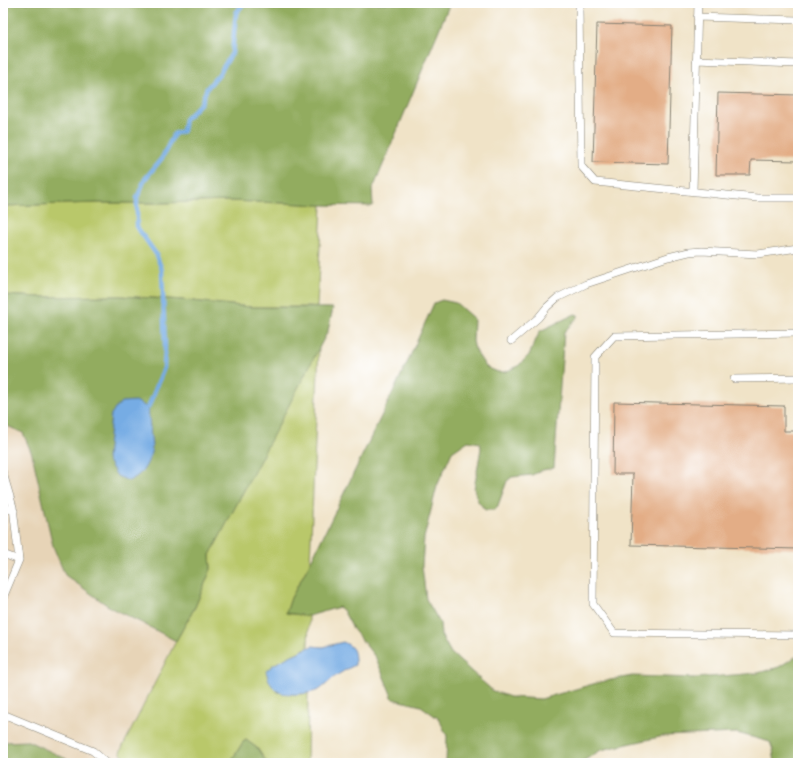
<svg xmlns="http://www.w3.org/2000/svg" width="801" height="766" font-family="Kalam,sans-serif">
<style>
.built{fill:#e7d4b7}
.green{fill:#b9c86a;stroke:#6a7243}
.forest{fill:#92ac5e;stroke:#57643d}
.water{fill:#76ace4;stroke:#496480}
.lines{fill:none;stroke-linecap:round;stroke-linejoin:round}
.stream{stroke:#76ace4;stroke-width:4.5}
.building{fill:#e3ad86}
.lane-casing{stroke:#868072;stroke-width:8}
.lane{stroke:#fff;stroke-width:7}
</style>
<rect width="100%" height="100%" fill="#fff"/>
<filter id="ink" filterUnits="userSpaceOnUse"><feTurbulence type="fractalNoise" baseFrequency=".025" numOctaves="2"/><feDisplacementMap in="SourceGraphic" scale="8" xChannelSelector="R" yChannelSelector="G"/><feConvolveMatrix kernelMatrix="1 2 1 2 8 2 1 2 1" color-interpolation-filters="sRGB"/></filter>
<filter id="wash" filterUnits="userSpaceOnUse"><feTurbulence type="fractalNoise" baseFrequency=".012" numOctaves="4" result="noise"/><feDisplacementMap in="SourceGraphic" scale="16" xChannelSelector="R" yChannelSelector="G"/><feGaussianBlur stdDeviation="0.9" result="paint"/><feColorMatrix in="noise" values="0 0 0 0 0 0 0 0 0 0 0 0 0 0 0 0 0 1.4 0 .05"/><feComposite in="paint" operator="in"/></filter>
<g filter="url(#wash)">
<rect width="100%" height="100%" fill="#f0e3c7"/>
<path class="built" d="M3,424l20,9 9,21 21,92 87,76 36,19 -56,110 8,12h-53l-47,-22 -25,1z"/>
<path class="green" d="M229,201l55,2 38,2 -5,102h-66l-68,-7 -63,-4 -80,1 -37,-2v-89l93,-3h65z
M319,346l-9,217 -19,35 -5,15 23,3 -1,31 -35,18 4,27c11,2 20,3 31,1l-1,70h-40l-10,-15 -11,-8 -3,2 -13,21h-102l-8,-11 56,-111 19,-34 16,-38 -1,-14z"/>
<path class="forest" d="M3,3h447l-75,181 -3,4 1,18 -55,-1 -34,-2 -55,-2 -68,2h-65l-93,3z
M3,295l37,2 80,-1 63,4 68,7 82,1 -5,23 -118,224 1,14 -16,38 -19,34 -36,-19 -29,-14 -46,-33 -12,-29 -21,-92 -9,-21 -20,-9z
M442,300l14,3 18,16 -1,22 2,9 11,17 12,5h7l13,-6 11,-11 11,-24 35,-17 3,1v2l-14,15 -10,136 -11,2 -11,5 -20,2 -5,4 -10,27 -3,2h-9l-7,-9 -4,-12 7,-41 -1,-5 -12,-2 -16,11 -15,34 -13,52 -2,28 4,33 14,24 1,12 10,18 42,38 17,6 31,2 59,-17 32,-6 64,2 62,-5 21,-6 19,-12v108h-23l-2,-13 -3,-8 -33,-9 -73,3 -63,14 -21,13h-134l1,-27 -8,-17 -18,-13 -28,-7 -17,-41 -23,-29 -10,-19 -4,-3 -30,9 -23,-3 5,-15 19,-35 97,-200 27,-60z
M246,740l11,8 10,15h-37l13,-21z
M28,741l47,22h-72v-21z"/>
<path class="water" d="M136,401l12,7 4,39c-1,9 -6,23 -15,29 -2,2 -6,3 -8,5l-12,-5 -10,-17 4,-45 10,-12z
M343,642c12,5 12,11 12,23 -8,4 -15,8 -22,13 -5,4 -9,9 -14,12 -9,4 -36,7 -43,0 -6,-5 -8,-12 -10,-19l7,-6 17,-9 22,-10 11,1z"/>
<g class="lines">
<path class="stream" d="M148,408l16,-40 1,-22 -3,-76 -6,-16 -19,-27v-29l8,-19 17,-21 12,-24 9,-3 2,-12 16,-16 6,-15 12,-14 13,-21 4,-40 8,-10"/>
</g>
<g id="blocks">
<path class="building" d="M597,24l75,2 -4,138 -75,-2z
M718,93l80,2v66l-47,-1 -1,15h-34z
M614,402l170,4v25h14v118l-167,-4 2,-71h-20z"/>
</g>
</g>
<g filter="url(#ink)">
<use href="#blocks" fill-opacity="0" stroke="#868072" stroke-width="1"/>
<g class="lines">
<g class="lane-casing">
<path id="lane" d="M583,3l-4,4 2,159 14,16 162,16h41
M697,17l101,3
M696,60l102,4
M693,191l5,-188
M798,333l-184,3 -19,21 -2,247 21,29 184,2
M511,341l27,-23 9,-11 10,-9 29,-14 82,-27 21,-5 12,-1 57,3 40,-6
M734,379l64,-1
M3,473l10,34 6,53 -16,38
M3,507l11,4
M3,554l16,6
M3,714l90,37 14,12"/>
</g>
<use href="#lane" class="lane"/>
</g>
</g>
<rect width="801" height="766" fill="none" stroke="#fff" stroke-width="16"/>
</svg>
